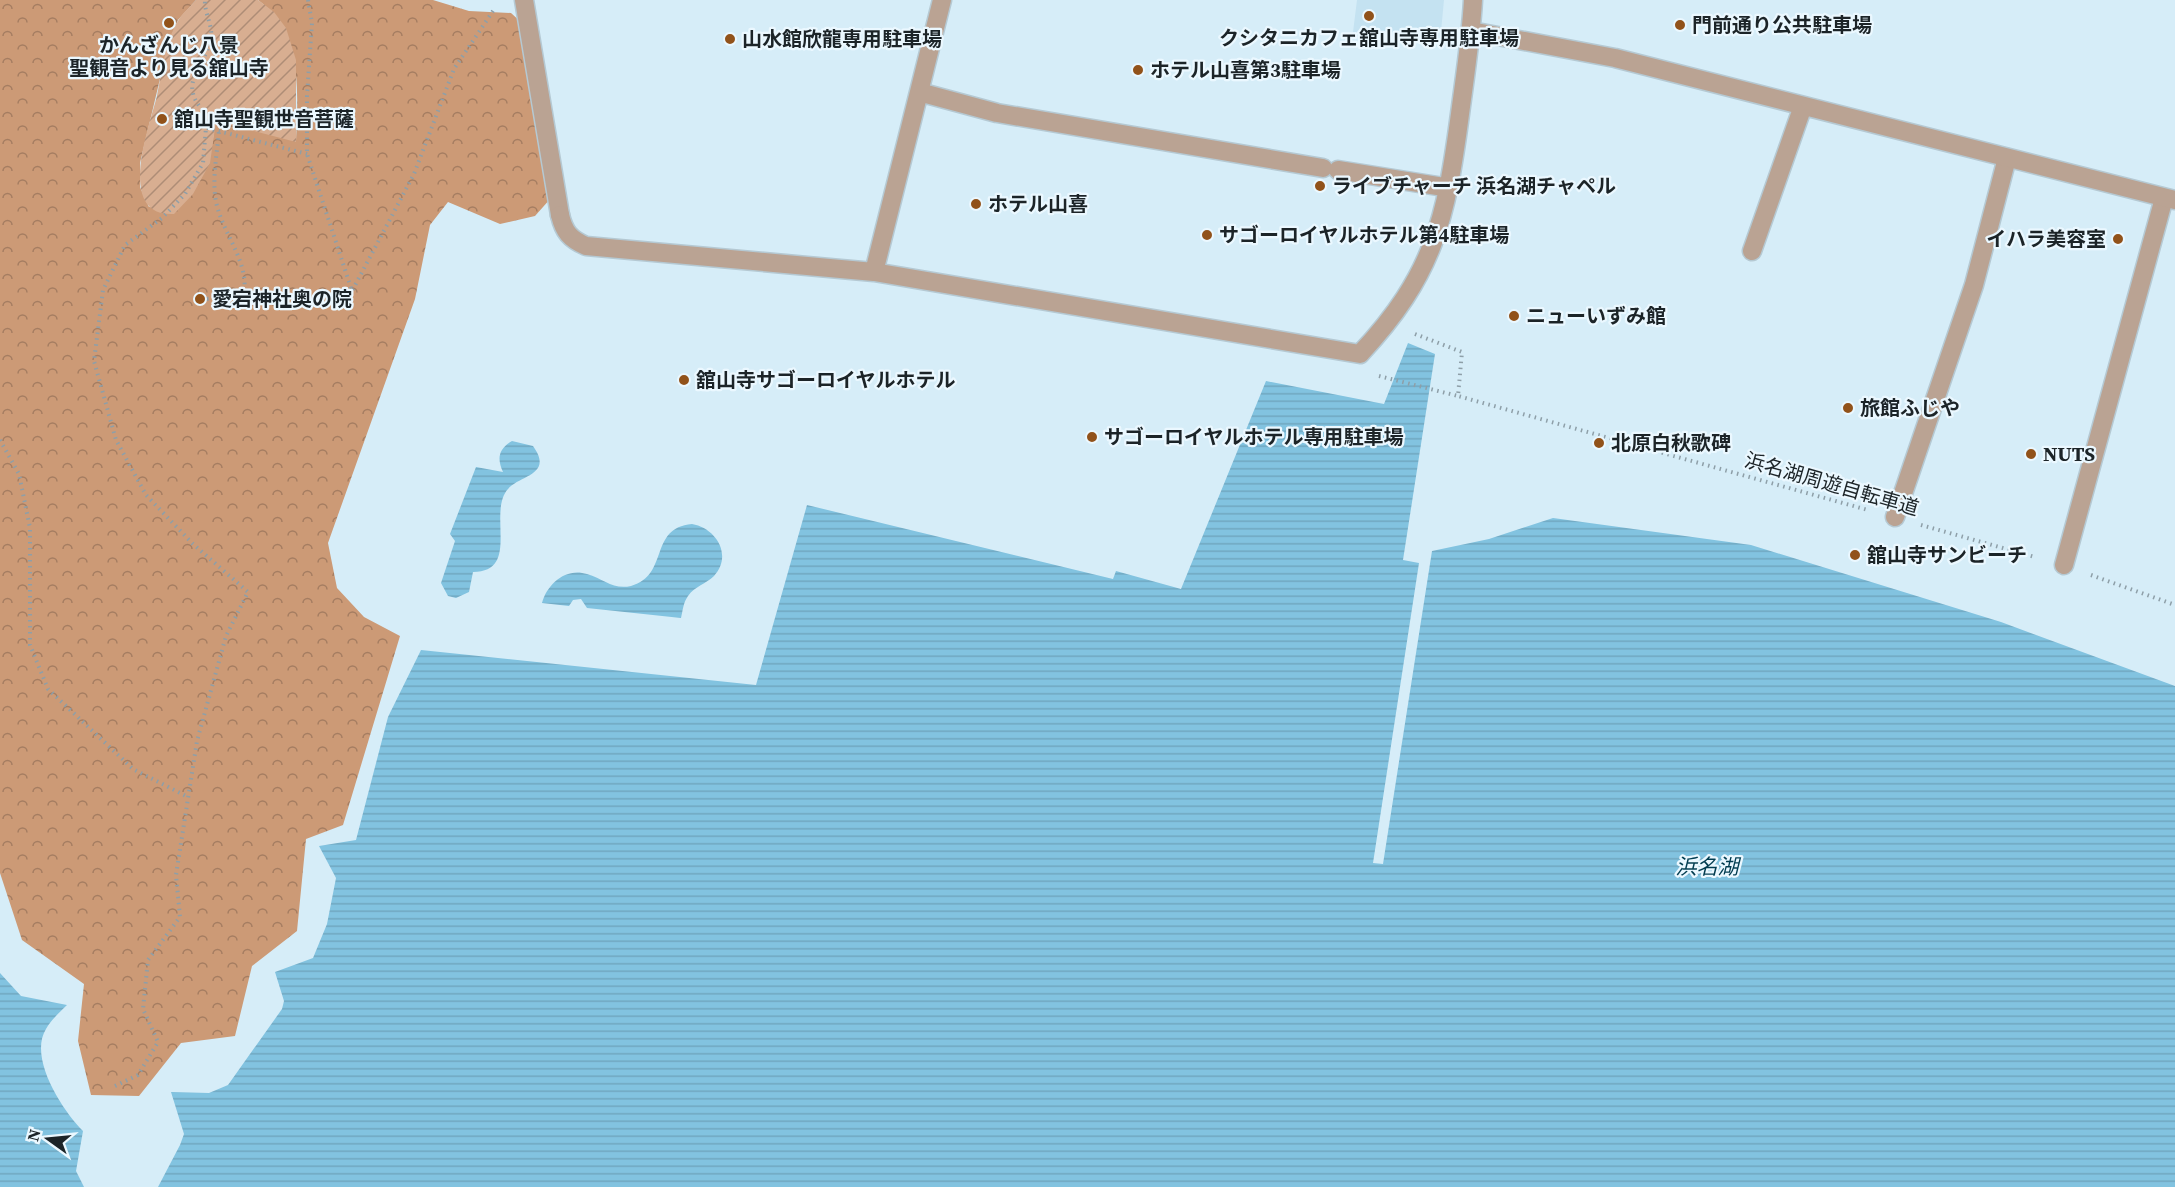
<svg xmlns="http://www.w3.org/2000/svg" width="2175" height="1187" font-family="'Source Serif 4','Noto Sans JP',serif">
<style>
.built{fill:#c4e2f1}
.forest{fill:url(#forest-crowns)}
.garden{fill:url(#garden-furrows)}
.water{fill:url(#water-rules)}
.lines{fill:none;stroke-linecap:round;stroke-linejoin:round}
.service-casing{stroke:#b5c9d3;stroke-width:21}
.minor-casing{stroke:#b5c9d3;stroke-width:21}
.path{stroke:#8e9fa8;stroke-width:4;stroke-dasharray:1.5 4.5;stroke-linecap:butt}
.service{stroke:#baa393;stroke-width:18}
.minor{stroke:#baa393;stroke-width:18}
.poi-dot{fill:#91521a;stroke:#ebf8ff;stroke-width:2}
.labels{text-anchor:middle;stroke-width:4.5;stroke-linejoin:round;paint-order:stroke}
.poi-label{font-size:20px;font-weight:bold;fill:#1c2428;stroke:#ebf8ff;text-anchor:start}
.street-label{font-size:20px;fill:#1c2428;stroke:#ebf8ff}
.water-label{font-size:21px;font-style:italic;fill:#013c50;stroke:#ebf8ff}
</style>
<defs>
<pattern id="forest-crowns" width="20" height="18" patternUnits="userSpaceOnUse" patternTransform="scale(1.5)"><rect width="20" height="18" fill="#cc9a76"/><path d="M2 6a3 3 0 1 1 6 0M12 15a3 3 0 1 1 6 0" fill="none" stroke="#a57d61"/></pattern>
<pattern id="garden-furrows" width="10" height="10" patternUnits="userSpaceOnUse" patternTransform="scale(1.5)"><rect width="10" height="10" fill="#d8ae91"/><path d="M-1 1l2-2M0 10L10 0M9 11l2-2" fill="none" stroke="#ae8d76"/></pattern>
<pattern id="water-rules" width="6" height="5" patternUnits="userSpaceOnUse" patternTransform="scale(1.5)"><rect width="6" height="5" fill="#82c3e0"/><path d="M0 2.5h6" fill="none" stroke="#70a7c0"/></pattern>
</defs>
<rect width="100%" height="100%" fill="#d6edf8"/>
<path class="built" d="M1357,0h87l-4,42 -87,-10z"/>
<path class="forest" d="M0,0h196l-18,20 -10,25 -28,118v24l9,20 60,-44 7,-43 80,21c2,-49 7,-108 -38,-141h175l36,11 42,2 11,10 29,175 -16,18 -35,8 -52,-22 -18,23 -15,74 -87,244 9,45 27,29 36,19 -57,189 -37,14 -9,92 -45,35 -17,70 -54,7 -42,53 -48,-1 -13,-54 6,-57 -62,-44 -22,-67z"/>
<path class="garden" d="M196,0h62l16,12 12,16 10,32v82l-80,-21 -6,42 -17,31 -19,20c-59,3 -25,-87 -17,-118 5,-25 8,-54 21,-75 4,-8 13,-15 18,-21z"/>
<path class="water" d="M1408,343l27,11 -32,206 16,3 -46,300 10,1 49,-313 57,-12 64,-21 198,27 250,77 174,64v501h-2017l22,-42 4,-11 -13,-42 38,1 19,-8 54,-76 2,-8 -9,-29 38,-14 14,-34 9,-46 -17,-32 37,-6 32,-123 33,-67 335,35 51,-180 306,74 3,-8 65,18 85,-208 118,23z
M512,441l21,5c21,29 -13,29 -25,43 -21,23 13,83 -35,83l-4,20 -13,6 -8,-2 -7,-13 14,-42 -5,-7 26,-67 27,5c-6,-13 -5,-23 9,-31z
M692,524c24,4 41,31 22,52 -8,8 -19,10 -26,20 -5,7 -5,14 -7,22l-94,-10 -6,-9 -8,1 -4,6 -27,-3c5,-19 24,-36 45,-29 17,5 26,16 44,12 39,-11 17,-58 61,-62z
M0,973l21,23 46,9c-7,7 -16,15 -21,24 -18,29 17,82 37,102l-7,40 8,16h-84z"/>
<g class="lines">
<g class="service-casing">
<path id="service" d="M524,0l36,215
M1895,517l79,-232 33,-127
M2064,565l100,-367"/>
</g>
<g class="minor-casing">
<path id="minor" d="M1471,31l144,27 560,142
M919,92l78,21 326,55
M1338,170l112,18
M560,215c4,17 10,24 26,31l288,26 68,-272
M1752,251l51,-145
M874,272l486,82c74,-79 86,-135 100,-240 5,-38 11,-76 13,-114"/>
</g>
<path class="path" d="M308,0l4,23 -5,73v58l45,137 62,-117 40,-105 41,-61
M207,128l100,26
M207,299l37,-4c5,-33 -19,-58 -27,-89 -6,-23 0,-51 2,-75
M1415,334l47,18 -4,44 410,114
M1379,376l79,20
M0,440l19,34 11,54v117l18,44 85,80 55,28
M1921,525l114,32
M2091,575l84,30
M115,1086l23,-11 20,-33 -15,-33 5,-49 32,-43 -4,-42 21,-134 29,-105 22,-44 -55,-48 -47,-49 -30,-55 -22,-79 9,-71 22,-45 37,-27 23,-24 18,-31 4,-48c-32,-32 -3,-45 4,-77 2,-12 -7,-26 -6,-38"/>
<use href="#service" class="service"/>
<use href="#minor" class="minor"/>
</g>
<g class="poi-dot">
<circle cx="1369" cy="16" r="6"/>
<circle cx="169" cy="23" r="6"/>
<circle cx="1680" cy="25" r="6"/>
<circle cx="730" cy="39" r="6"/>
<circle cx="1138" cy="70" r="6"/>
<circle cx="162" cy="119" r="6"/>
<circle cx="1320" cy="186" r="6"/>
<circle cx="976" cy="204" r="6"/>
<circle cx="1207" cy="235" r="6"/>
<circle cx="2118" cy="239" r="6"/>
<circle cx="200" cy="299" r="6"/>
<circle cx="1514" cy="316" r="6"/>
<circle cx="684" cy="380" r="6"/>
<circle cx="1848" cy="408" r="6"/>
<circle cx="1092" cy="437" r="6"/>
<circle cx="1599" cy="443" r="6"/>
<circle cx="2031" cy="454" r="6"/>
<circle cx="1855" cy="555" r="6"/>
</g>
<g class="labels">
<g class="poi-label">
<text x="1692" y="32">門前通り公共駐車場</text>
<text x="1369" y="45" text-anchor="middle">クシタニカフェ舘山寺専用駐車場</text>
<text x="742" y="46">山水館欣龍専用駐車場</text>
<text x="169" y="52" text-anchor="middle">かんざんじ八景<tspan x="169" dy="23">聖観音より見る舘山寺</tspan></text>
<text x="1150" y="77">ホテル山喜第3駐車場</text>
<text x="174" y="126">舘山寺聖観世音菩薩</text>
<text x="1332" y="193">ライブチャーチ 浜名湖チャペル</text>
<text x="988" y="211">ホテル山喜</text>
<text x="1219" y="242">サゴーロイヤルホテル第4駐車場</text>
<text x="2106" y="246" text-anchor="end">イハラ美容室</text>
<text x="212" y="306">愛宕神社奥の院</text>
<text x="1526" y="323">ニューいずみ館</text>
<text x="696" y="387">舘山寺サゴーロイヤルホテル</text>
<text x="1860" y="415">旅館ふじや</text>
<text x="1104" y="444">サゴーロイヤルホテル専用駐車場</text>
<text x="1611" y="450">北原白秋歌碑</text>
<text x="2043" y="461">NUTS</text>
<text x="1867" y="562">舘山寺サンビーチ</text>
</g>
<g class="street-label">
<text transform="translate(1832 484) rotate(16)" y="7">浜名湖周遊自転車道</text>
</g>
<g class="water-label">
<text x="1707" y="874">浜名湖</text>
</g>
</g>
<g transform="translate(48 1139) rotate(285)" stroke="#ebf8ff" stroke-width="4.5" paint-order="stroke">
<path d="M0-4.5L10 22L0 15L-10 22Z" fill="#1c2428"/>
<text y="-9" font-size="16" font-weight="bold" text-anchor="middle" fill="#1c2428">N</text>
</g>
</svg>
